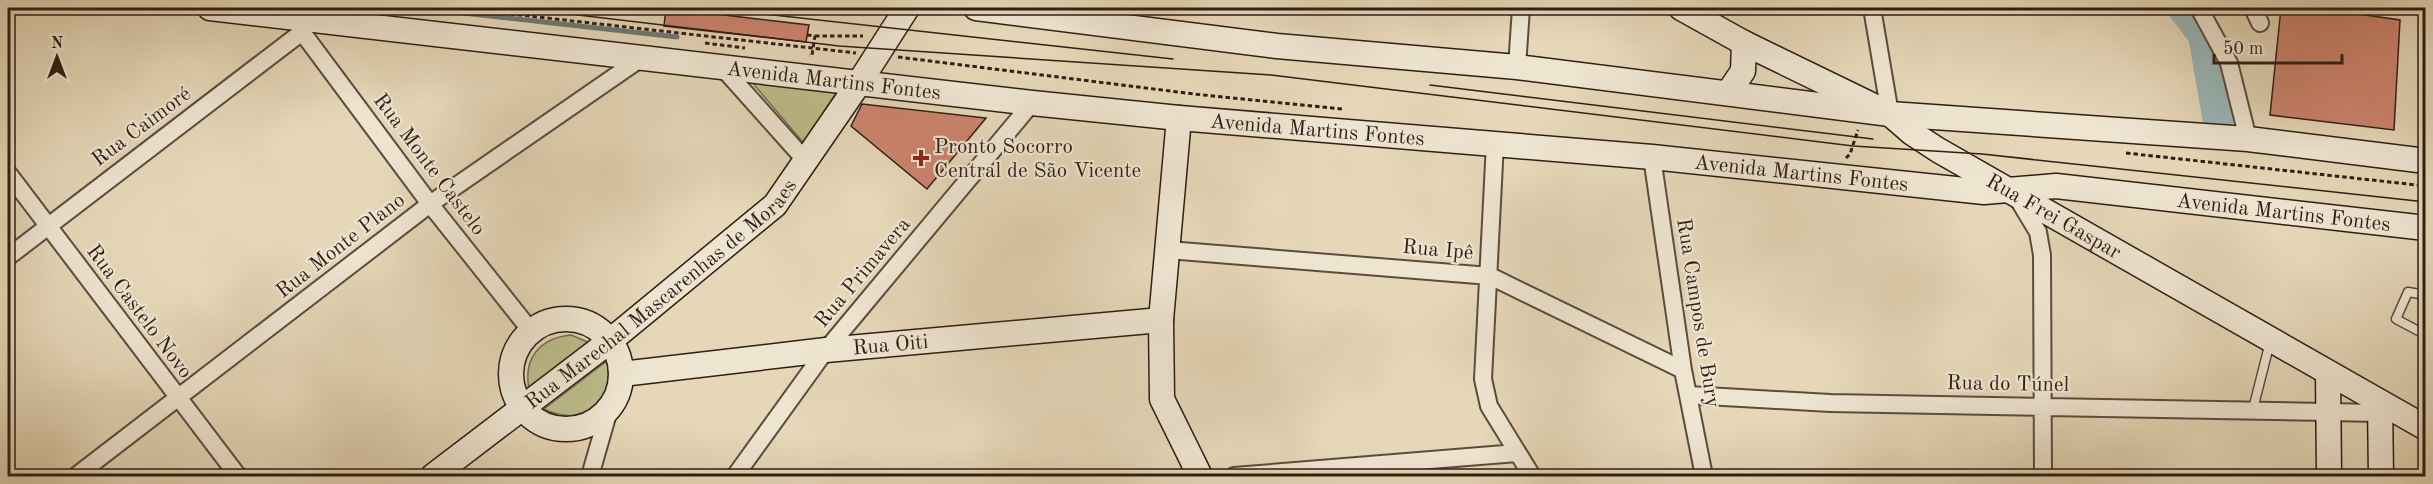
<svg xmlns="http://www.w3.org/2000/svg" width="2433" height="484" font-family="'Old Standard TT',serif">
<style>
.green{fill:#bcbc8a;stroke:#756d50;stroke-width:1.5}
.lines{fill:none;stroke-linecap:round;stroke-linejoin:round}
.stream{stroke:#6e7a77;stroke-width:5}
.river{stroke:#99b7b8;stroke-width:30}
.building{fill:#cd846f;stroke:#2e1e15;stroke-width:1.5}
.lane-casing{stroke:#5c4c3e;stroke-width:11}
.street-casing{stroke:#5c4c3e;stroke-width:20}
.secondary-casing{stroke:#2e1e15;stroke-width:27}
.path{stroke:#2e1e15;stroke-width:3;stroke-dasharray:4.5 3;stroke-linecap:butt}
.lane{stroke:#eee5d1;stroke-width:8}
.street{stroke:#eee5d1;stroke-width:16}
.secondary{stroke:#eee5d1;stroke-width:24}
.tram{stroke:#2e1e15;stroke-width:1.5}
.poi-dot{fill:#8f2418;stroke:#eee5d1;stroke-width:2}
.labels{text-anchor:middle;stroke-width:4.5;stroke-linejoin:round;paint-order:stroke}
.street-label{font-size:21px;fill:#2e1e15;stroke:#eee5d1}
.poi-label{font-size:21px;fill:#2e1e15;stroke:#eee5d1;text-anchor:start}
</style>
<rect width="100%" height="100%" fill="#e5d7b8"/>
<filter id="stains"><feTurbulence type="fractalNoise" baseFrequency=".00333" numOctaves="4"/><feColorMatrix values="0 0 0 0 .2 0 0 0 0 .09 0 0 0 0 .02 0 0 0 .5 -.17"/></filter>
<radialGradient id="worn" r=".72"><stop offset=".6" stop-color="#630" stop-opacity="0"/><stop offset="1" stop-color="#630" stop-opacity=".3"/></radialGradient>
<path class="green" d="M750,80l90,7 -35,53 -3,1z
M571,335l24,10 -66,44c-6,-31 11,-51 42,-54z
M607,361c9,42 -25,67 -63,48z"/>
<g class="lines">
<path class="stream" d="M418,8l259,29"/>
<path class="river" d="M2182,8l21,27 15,87"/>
</g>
<path class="building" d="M666,8l143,17 -3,17 -142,-16z
M2281,8h35l84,12 -6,110 -124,-15z
M862,104l124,14 -59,71 -76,-63z"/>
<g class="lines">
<g class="lane-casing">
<path id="lane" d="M2426,295l-18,-3 -12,27 30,16
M2253,409l17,-67"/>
</g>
<g class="street-casing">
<path id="street" d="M1872,8l18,106
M2199,8l30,55 19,76
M2253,8l7,15
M304,19l-2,13 128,172 101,127
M722,67l84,94
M1517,67l4,-59
M1495,143l-12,236 6,27 43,70
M1652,157l31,213 21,106
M8,173l230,303
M2018,199l20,33 4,23 1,221
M1168,250l322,26 193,94
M8,257l294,-225
M1689,395l141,8 550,10
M76,476l354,-272 210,-145
M590,476l19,-66
M735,476l91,-126 206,-247
M1234,476l283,-23"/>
</g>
<g class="secondary-casing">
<g id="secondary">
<path id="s1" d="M210,8l822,95 147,15 473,39 332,35 72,-6 370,42"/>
<path d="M976,8l301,38 240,21 373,47 358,25 178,22"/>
<path id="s2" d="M1681,8l63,35 146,71 22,19 26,17 488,278"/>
<path d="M1728,93l15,-22 1,-28"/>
<path d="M1179,118l-18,202 1,79 38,77"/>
<circle cx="566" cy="374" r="55"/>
<path id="s3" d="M622,374l204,-24 335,-30"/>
<path d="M2328,374l1,102"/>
<path d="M2380,403l1,73"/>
<path id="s4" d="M433,476l177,-135 165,-136 84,-122 48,-75"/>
</g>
</g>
<path class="path" d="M458,8l398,45
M807,35l8,1 -3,19h-3
M815,36h48
M705,43l40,5
M898,57l296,37 148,15
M2126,153l300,33
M1846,158l4,-4 8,-24"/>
<use href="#lane" class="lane"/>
<use href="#street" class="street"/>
<use href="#secondary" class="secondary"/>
<path class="tram" d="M519,8l320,38 432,29 582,71 129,8 444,48
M709,8l464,51
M1430,85l443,54"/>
</g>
<path class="poi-dot" d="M918 149h6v6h6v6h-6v6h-6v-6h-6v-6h6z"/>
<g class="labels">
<g class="street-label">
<text dy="7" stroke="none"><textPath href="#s1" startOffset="628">Avenida Martins Fontes</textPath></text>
<text transform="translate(141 126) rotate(-37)" y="7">Rua Caimoré</text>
<text dy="7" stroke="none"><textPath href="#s1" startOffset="1114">Avenida Martins Fontes</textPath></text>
<text transform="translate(430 164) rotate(53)" y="7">Rua Monte Castelo</text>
<text dy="7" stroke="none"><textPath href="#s1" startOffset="1600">Avenida Martins Fontes</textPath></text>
<text dy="7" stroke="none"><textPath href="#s1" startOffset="2085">Avenida Martins Fontes</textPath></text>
<text dy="7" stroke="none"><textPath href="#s2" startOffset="428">Rua Frei Gaspar</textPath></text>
<text transform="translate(340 245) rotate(-38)" y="7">Rua Monte Plano</text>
<text transform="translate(1438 249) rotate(5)" y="7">Rua Ipê</text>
<text transform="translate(862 272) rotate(-50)" y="7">Rua Primavera</text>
<text dy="7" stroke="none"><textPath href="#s4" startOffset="292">Rua Marechal Mascarenhas de Moraes</textPath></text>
<text transform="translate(140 311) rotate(53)" y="7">Rua Castelo Novo</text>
<text transform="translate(1699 313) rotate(81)" y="7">Rua Campos de Bury</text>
<text dy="7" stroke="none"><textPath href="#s3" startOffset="270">Rua Oiti</textPath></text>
<text transform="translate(2008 383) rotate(1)" y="7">Rua do Túnel</text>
</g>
<g class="poi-label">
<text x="934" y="153">Pronto Socorro<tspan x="934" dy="24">Central de São Vicente</tspan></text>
</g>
</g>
<rect width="2433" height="484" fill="none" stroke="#e5d7b8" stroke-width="30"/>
<rect x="9" y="9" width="2415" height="466" fill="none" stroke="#2e1e15" stroke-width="3"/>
<rect x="15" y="15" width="2403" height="454" fill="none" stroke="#2e1e15" stroke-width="1.5"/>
<g transform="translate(57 57)" stroke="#eee5d1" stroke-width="4.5" paint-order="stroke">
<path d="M0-4.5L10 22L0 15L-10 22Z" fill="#2e1e15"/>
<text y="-9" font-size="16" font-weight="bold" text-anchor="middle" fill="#2e1e15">N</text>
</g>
<path d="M2214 54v9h128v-9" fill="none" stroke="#2e1e15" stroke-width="3"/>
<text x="2223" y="54" font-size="18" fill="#2e1e15" stroke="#eee5d1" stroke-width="4.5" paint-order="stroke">50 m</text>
<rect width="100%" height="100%" filter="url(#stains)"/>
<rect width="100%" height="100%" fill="url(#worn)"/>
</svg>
